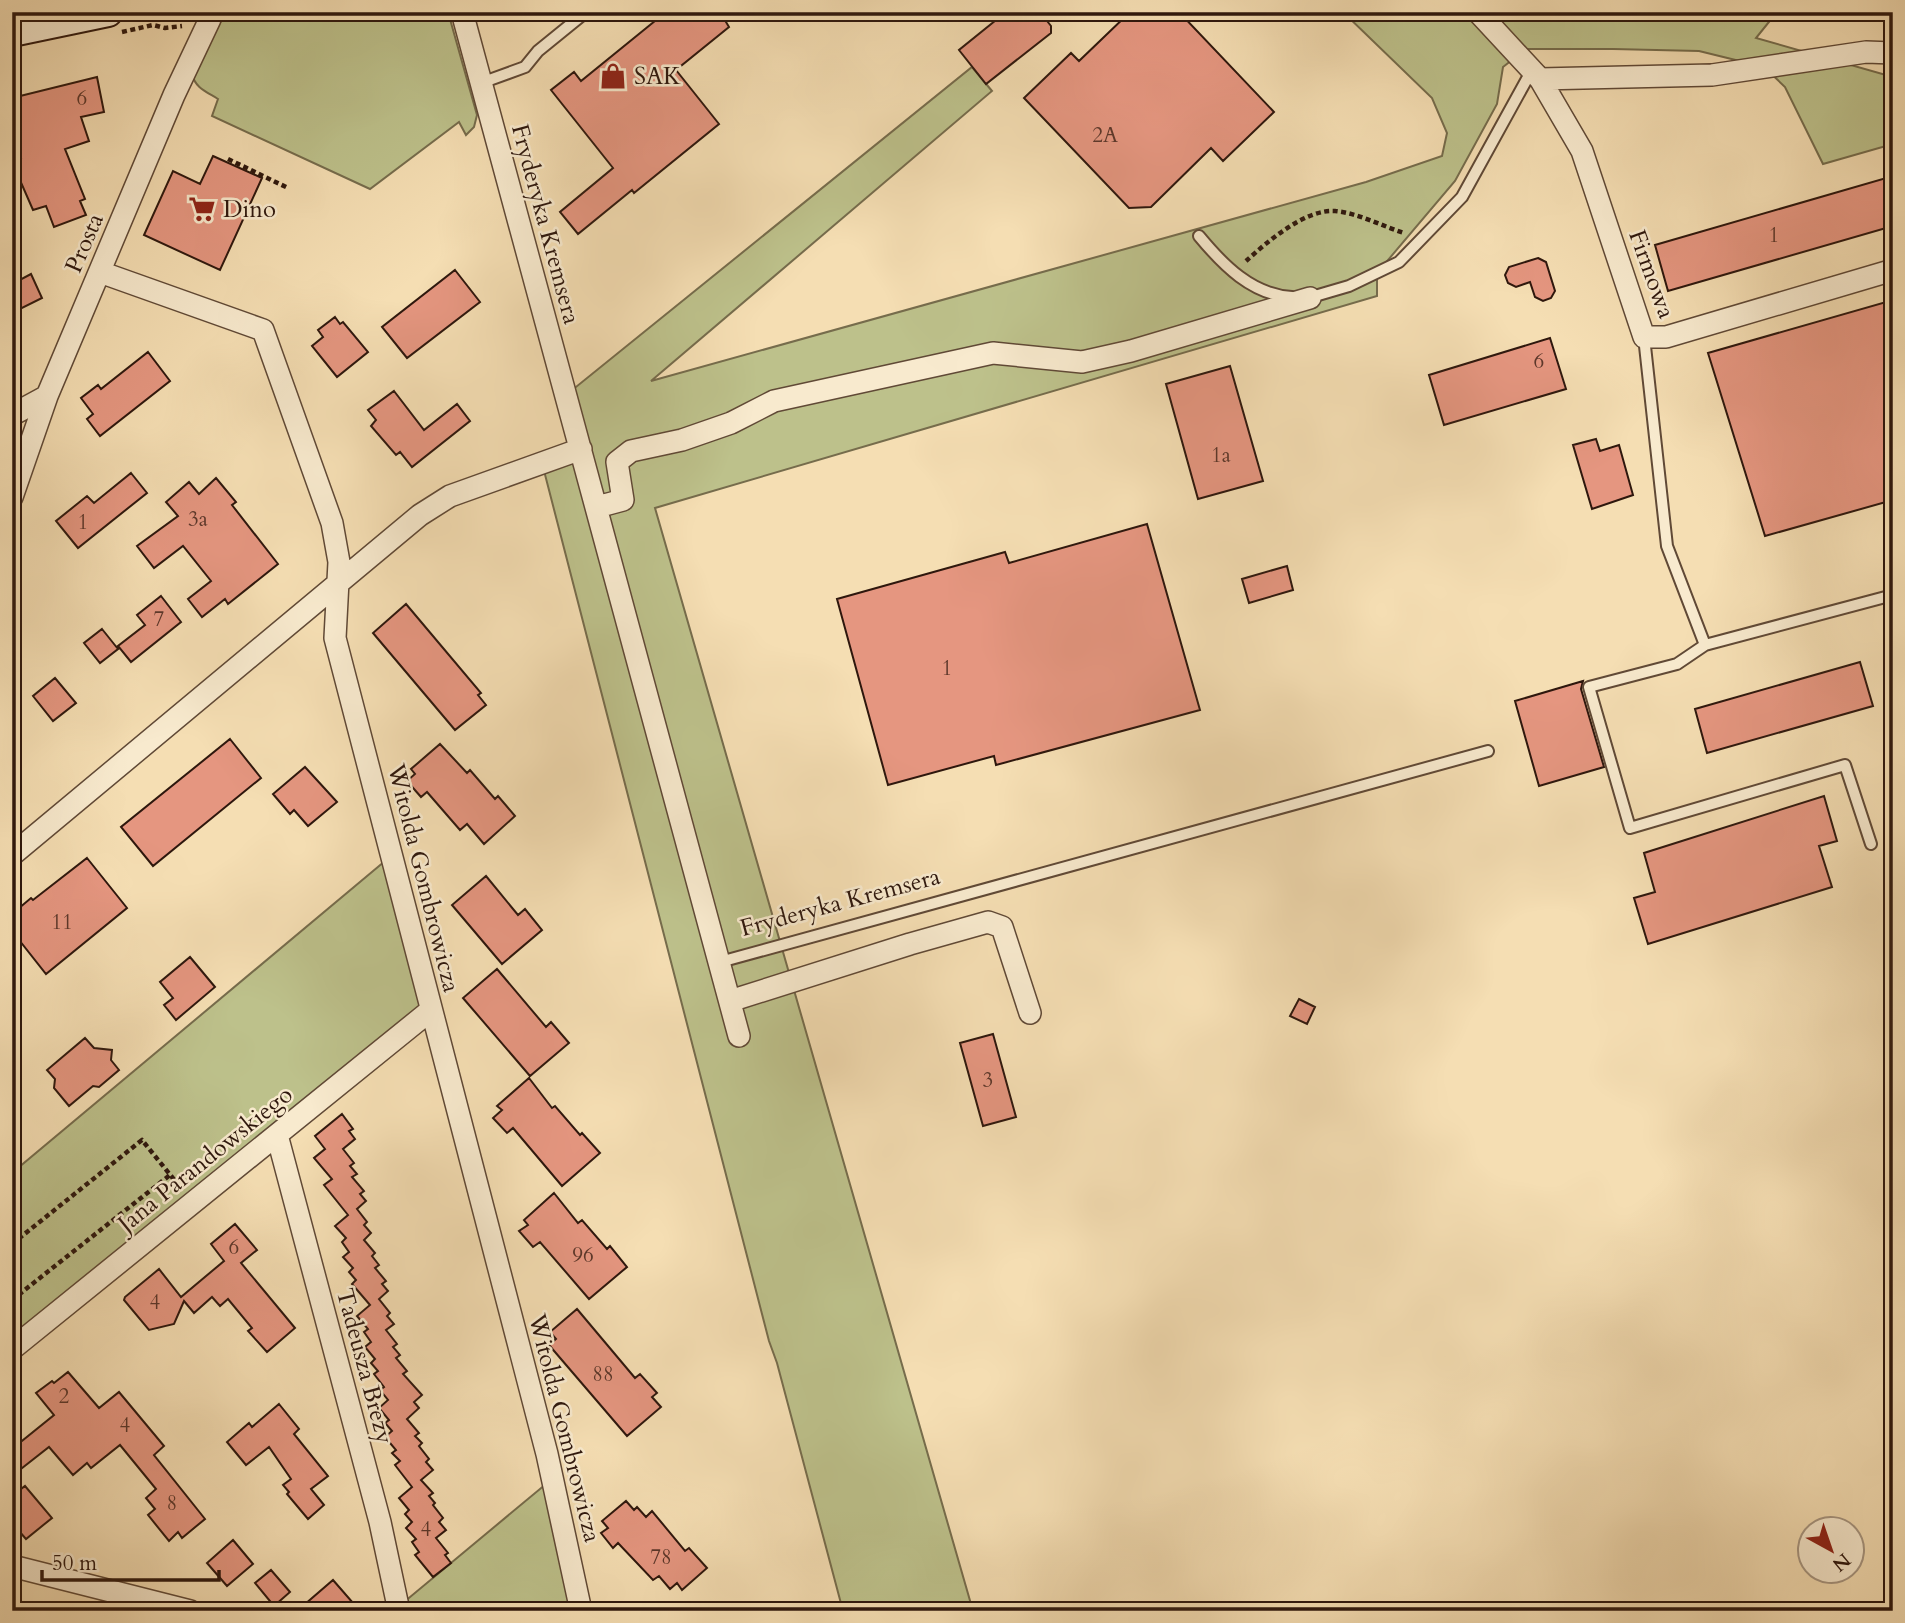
<svg xmlns="http://www.w3.org/2000/svg" width="1905" height="1623" font-family="Cardo,serif">
<style>
.green{fill:#bdc18b;stroke:#766c4c;stroke-width:2}
.building{fill:#e59680;stroke:#2e170d;stroke-width:2}
.lines{fill:none;stroke-linecap:round;stroke-linejoin:round}
.service-casing{stroke:#604936;stroke-width:14}
.minor-casing{stroke:#604936;stroke-width:24}
.secondary-casing{stroke:#2e170d;stroke-width:32}
.path{stroke:#2e170d;stroke-width:4.5;stroke-dasharray:5 3.5;stroke-linecap:butt}
.service{stroke:#f8eace;stroke-width:10}
.minor{stroke:#f8eace;stroke-width:21}
.secondary{stroke:#f8eace;stroke-width:28}
.labels{text-anchor:middle;stroke-width:5;stroke-linejoin:round;paint-order:stroke}
.number-label{font-size:21px;fill:#5c372a}
.poi-label{font-size:24px;fill:#2e170d;stroke:#f8eace;text-anchor:start}
.street-label{font-size:24px;fill:#2e170d;stroke:#f8eace}
</style>
<rect width="100%" height="100%" fill="#f5deb3"/>
<filter id="stains"><feTurbulence type="fractalNoise" baseFrequency=".00286" numOctaves="4"/><feColorMatrix values="0 0 0 0 .2 0 0 0 0 .09 0 0 0 0 .02 0 0 0 .5 -.17"/></filter>
<radialGradient id="worn" r=".72"><stop offset=".6" stop-color="#630" stop-opacity="0"/><stop offset="1" stop-color="#630" stop-opacity=".3"/></radialGradient>
<path class="green" d="M228,12h220l29,103 -3,12 -8,8 -7,-13 -89,67 -158,-73 6,-17c-11,-7 -23,-11 -26,-25l27,-50z
M1343,12h434l-21,26 137,39v67l-70,20 -38,-77 -21,-20 -65,-16 -86,-2h-87l-23,18 -6,37 -42,77 -78,92v23l-722,212 318,1103h-130l-66,-248 -8,-22 -227,-878 38,-14 -14,-54 406,-328 20,24 -341,290 715,-199 76,-26 5,-23 -15,-35z
M391,856l40,154 -419,339v-176z
M552,1479l29,132h-182l-1,-4z"/>
<path class="building" d="M666,12h54l9,15 -53,43 43,54 -85,69 -2,-3 -54,44 -18,-22 53,-44 -62,-78 23,-18 7,9z
M1006,12h34l11,14v7l-65,51 -27,-34z
M1130,12h49l95,100 -51,49 -12,-13 -60,59 -22,1 -105,-110 47,-45 8,8z
M97,77l7,35 -23,5 8,24 -24,8 20,50 -5,2 6,14 -32,12 -8,-21 -13,4 -21,-48 9,-4 -8,-32 5,-1 -6,-27z
M213,156l49,22 -42,92 -76,-35 29,-64 27,13z
M1893,176v50l-225,65 -13,-46z
M1538,258l8,4 9,29 -4,7 -8,3 -8,-4 -5,-15 -14,5 -8,-4 -3,-8 4,-8z
M455,270l25,32 -73,56 -25,-31z
M31,274l11,24 -30,15v-29z
M1893,300v200l-128,36 -57,-183z
M335,317l5,7 3,-2 25,30 -31,25 -25,-31 11,-9 -5,-7z
M1550,338l16,51 -122,36 -15,-50z
M148,352l22,29 -70,55 -13,-17 6,-5 -12,-16 17,-13 3,4z
M1230,366l33,115 -65,18 -32,-115z
M394,391l30,39 33,-26 13,17 -58,46 -12,-15 -4,3 -25,-29 5,-6 -8,-10z
M1596,439l4,12 19,-6 14,50 -41,14 -19,-64z
M131,473l16,20 -69,55 -22,-27 31,-25 7,7z
M216,478l20,24 -4,3 46,59 -50,40 -3,-5 -23,18 -14,-18 23,-18 -28,-35 -29,22 -17,-22 41,-30 -12,-14 23,-20 10,12z
M1147,524l53,186 -204,55 -2,-9 -106,29 -51,-186 168,-47 4,11z
M1287,566l6,24 -44,13 -7,-24z
M161,596l20,26 -50,40 -13,-16 27,-21 -8,-10z
M406,604l75,89 -3,2 8,10 -31,25 -82,-97z
M102,629l16,20 -18,14 -16,-20z
M1860,662l13,44 -166,47 -12,-44z
M55,678l21,25 -23,18 -20,-25z
M1583,681l-2,8 23,78 -65,19 -24,-85z
M230,739l31,39 -108,88 -32,-39z
M440,744l27,29 3,-3 25,29 3,-3 17,20 -31,28 -17,-20 -7,6 -33,-38 -6,5 -14,-16 8,-7 -4,-5z
M305,767l32,35 -29,24 -14,-16 -4,4 -17,-20z
M1824,796l13,45 -18,5 13,41 -184,57 -14,-46 21,-6 -11,-39z
M87,858l40,50 -81,66 -34,-43v-17l19,-16 2,2z
M486,876l32,39 7,-6 17,21 -40,34 -50,-59z
M190,957l25,30 -39,33 -12,-15 9,-7 -13,-16z
M497,969l49,58 5,-5 18,21 -39,33 -67,-78z
M1299,999l16,8 -8,17 -17,-8z
M993,1034l23,83 -33,9 -23,-83z
M85,1038l9,10 18,2 -1,10 8,10 -20,17 -6,-1 -24,20 -15,-18 1,-9 -8,-9z
M529,1078l23,30 3,-2 25,29 2,-2 18,20 -38,33 -49,-58 -6,5 -14,-15 9,-8 -5,-4z
M342,1114l11,15 -4,2 6,8 -12,10 11,14 -4,3 7,8 -5,3 12,14 -4,3 6,7 -9,8 10,13 -3,3 7,8 -7,7 11,13 -3,3 7,9 -4,3 11,13 -4,3 6,7 -9,8 11,14 -3,3 7,8 -8,6 11,14 -4,3 7,8 -4,3 11,13 -4,3 19,21 -8,7 5,6 -12,11 12,14 -4,3 7,7 -3,3 10,13 -3,3 7,8 -12,10 12,13 -4,3 6,7 -2,2 10,13 -4,4 7,8 -10,8 12,15 -3,2 6,8 -18,14 -18,-22 4,-3 -7,-10 4,-3 -10,-11 6,-6 -7,-8 4,-4 -10,-12 13,-11 -17,-22 5,-4 -8,-8 4,-3 -11,-13 7,-6 -7,-8 4,-3 -10,-12 9,-8 -8,-10 4,-3 -10,-13 4,-3 -7,-8 4,-4 -10,-12 6,-5 -7,-10 4,-3 -11,-13 13,-11 -18,-21 4,-4 -7,-8 4,-4 -10,-11 6,-5 -7,-10 4,-4 -11,-12 13,-11 -24,-30 8,-6 -18,-21 11,-9 -10,-13z
M554,1193l24,30 4,-3 25,29 3,-3 17,21 -38,32 -49,-57 -7,5 -14,-16 9,-6 -4,-5z
M235,1224l22,26 -16,13 54,65 -28,24 -19,-21 4,-3 -24,-29 -8,7 -8,-9 -18,16 -10,-12 -10,23 -25,6 -25,-30 1,-3 34,-28 22,28 43,-36 -13,-17z
M577,1309l58,69 5,-4 17,19 -5,4 9,10 -34,29 -78,-91 7,-6 -6,-7z
M68,1372l31,36 20,-16 45,54 -10,9 51,64 -23,19 -4,-6 -9,9 -21,-26 7,-6 -9,-11 10,-9 -36,-44 -29,23 -4,-5 -14,12 -24,-28 -37,29v-27l42,-34 -18,-22 16,-12 2,2z
M279,1404l20,25 -5,5 34,42 -17,13 13,16 -16,14 -21,-25 2,-2 -6,-7 8,-6 -22,-32 -23,18 -19,-23 22,-19 3,4z
M25,1486l27,32 -26,21 -14,-16v-27z
M626,1501l8,9 3,-3 9,10 6,-6 33,40 4,-3 18,20 -25,22 -5,-7 -7,6 -11,-13 -6,4 -35,-37 -5,5 -12,-15 7,-5 -6,-7z
M233,1540l20,24 -26,22 -20,-23z
M271,1570l19,22 -16,14 -19,-23z
M333,1580l27,31h-63z"/>
<g class="lines">
<g class="service-casing">
<path id="service" d="M481,83l44,-16 13,-16 48,-39
M1199,236c24,29 53,59 93,61
M1308,298l41,-12 50,-24 63,-65 65,-118 7,-8
M1644,337l23,209 38,99 188,-50
M1705,645l-28,19 -88,23 41,141 215,-63 26,79
M720,962l768,-211"/>
</g>
<g class="minor-casing">
<path id="minor" d="M462,12l277,1024
M1478,12l62,67 42,72 62,186h22l227,-67
M1540,79l172,-4 154,-23 27,1
M100,272l163,58 69,193 7,39 -4,76 212,816 34,157
M12,415l35,-19
M12,497l35,-101 127,-301 36,-76 -2,-7
M597,507l26,-7 -6,-38 14,-11 51,-11 49,-17 43,-22 219,-48 89,9 49,-11 179,-53
M12,855l408,-340 30,-19 131,-47
M730,1001l180,-57 78,-22 14,5 28,86
M277,1135l103,387 19,89
M12,1349l419,-339
M12,1566l178,45"/>
</g>
<g class="secondary-casing">
<path id="secondary" d="M12,32l96,-20"/>
</g>
<path class="path" d="M122,32l31,-7 12,3 17,-2
M228,159l60,29
M1246,261c21,-19 59,-52 89,-50 23,2 47,15 69,22
M12,1244l130,-104 38,47
M12,1300l158,-125"/>
<use href="#service" class="service"/>
<use href="#minor" class="minor"/>
<use href="#secondary" class="secondary"/>
</g>
<defs>
<g id="shop-bare" transform="scale(2.1)"><path d="M-5-2.5h2.3a2.7 3.5 0 0 1 5.4 0H5L5.5 6h-11ZM-1.5-2.5h3a1.5 2.3 0 0 0-3 0Z" fill="#8f2418" stroke="#f8eace" stroke-width="2.5" paint-order="stroke"/></g>
<g id="supermarket-bare" transform="scale(2.1)"><path d="M-6-5.5h2.5l.6 2H6L4.5 2H-2.5L-4.4-4H-6ZM-1.5 3.2a1.3 1.3 0 1 0 .1 0ZM3 3.2a1.3 1.3 0 1 0 .1 0Z" fill="#8f2418" stroke="#f8eace" stroke-width="2.5" paint-order="stroke"/></g>
</defs>
<g fill-rule="evenodd">
<use href="#shop-bare" x="613" y="76"/>
<use href="#supermarket-bare" x="202" y="209"/>
</g>
<g class="labels">
<g class="number-label">
<text x="82" y="105">6</text>
<text x="1105" y="142">2A</text>
<text x="1774" y="242">1</text>
<text x="1539" y="368">6</text>
<text x="1221" y="462">1a</text>
<text x="198" y="526">3a</text>
<text x="83" y="529">1</text>
<text x="159" y="626">7</text>
<text x="947" y="675">1</text>
<text x="62" y="929">11</text>
<text x="988" y="1087">3</text>
<text x="234" y="1254">6</text>
<text x="583" y="1262">96</text>
<text x="155" y="1309">4</text>
<text x="603" y="1381">88</text>
<text x="64" y="1403">2</text>
<text x="125" y="1432">4</text>
<text x="172" y="1510">8</text>
<text x="426" y="1536">4</text>
<text x="661" y="1564">78</text>
</g>
<g class="poi-label">
<text x="634" y="84">SAK</text>
<text x="223" y="217">Dino</text>
</g>
<g class="street-label">
<text transform="translate(546 224) rotate(75)" y="8">Fryderyka Kremsera</text>
<text transform="translate(84 243) rotate(-67)" y="8">Prosta</text>
<text transform="translate(1652 274) rotate(70)" y="8">Firmowa</text>
<text transform="translate(424 878) rotate(76)" y="8">Witolda Gombrowicza</text>
<text transform="translate(840 902) rotate(-15)" y="8">Fryderyka Kremsera</text>
<text transform="translate(205 1159) rotate(-39)" y="8">Jana Parandowskiego</text>
<text transform="translate(365 1366) rotate(75)" y="8">Tadeusza Brezy</text>
<text transform="translate(565 1428) rotate(76)" y="8">Witolda Gombrowicza</text>
</g>
</g>
<rect width="1905" height="1623" fill="none" stroke="#f5deb3" stroke-width="42"/>
<rect x="14" y="14" width="1877" height="1595" fill="none" stroke="#2e170d" stroke-width="3.5"/>
<rect x="21" y="21" width="1863" height="1581" fill="none" stroke="#2e170d" stroke-width="2"/>
<g transform="translate(1831 1550) rotate(140)"><circle r="33" fill="#f8eace" stroke="#a79681" stroke-width="2"/>
<path d="M0-5L12 26L0 18L-12 26Z" fill="#8f2418"/>
<text y="-10" font-size="19" font-weight="bold" text-anchor="middle" fill="#2e170d">N</text>
</g>
<path d="M42 1570v10h177v-10" fill="none" stroke="#2e170d" stroke-width="3.5"/>
<text x="52" y="1570" font-size="21" fill="#2e170d" stroke="#f8eace" stroke-width="5" paint-order="stroke">50 m</text>
<rect width="100%" height="100%" filter="url(#stains)"/>
<rect width="100%" height="100%" fill="url(#worn)"/>
</svg>
